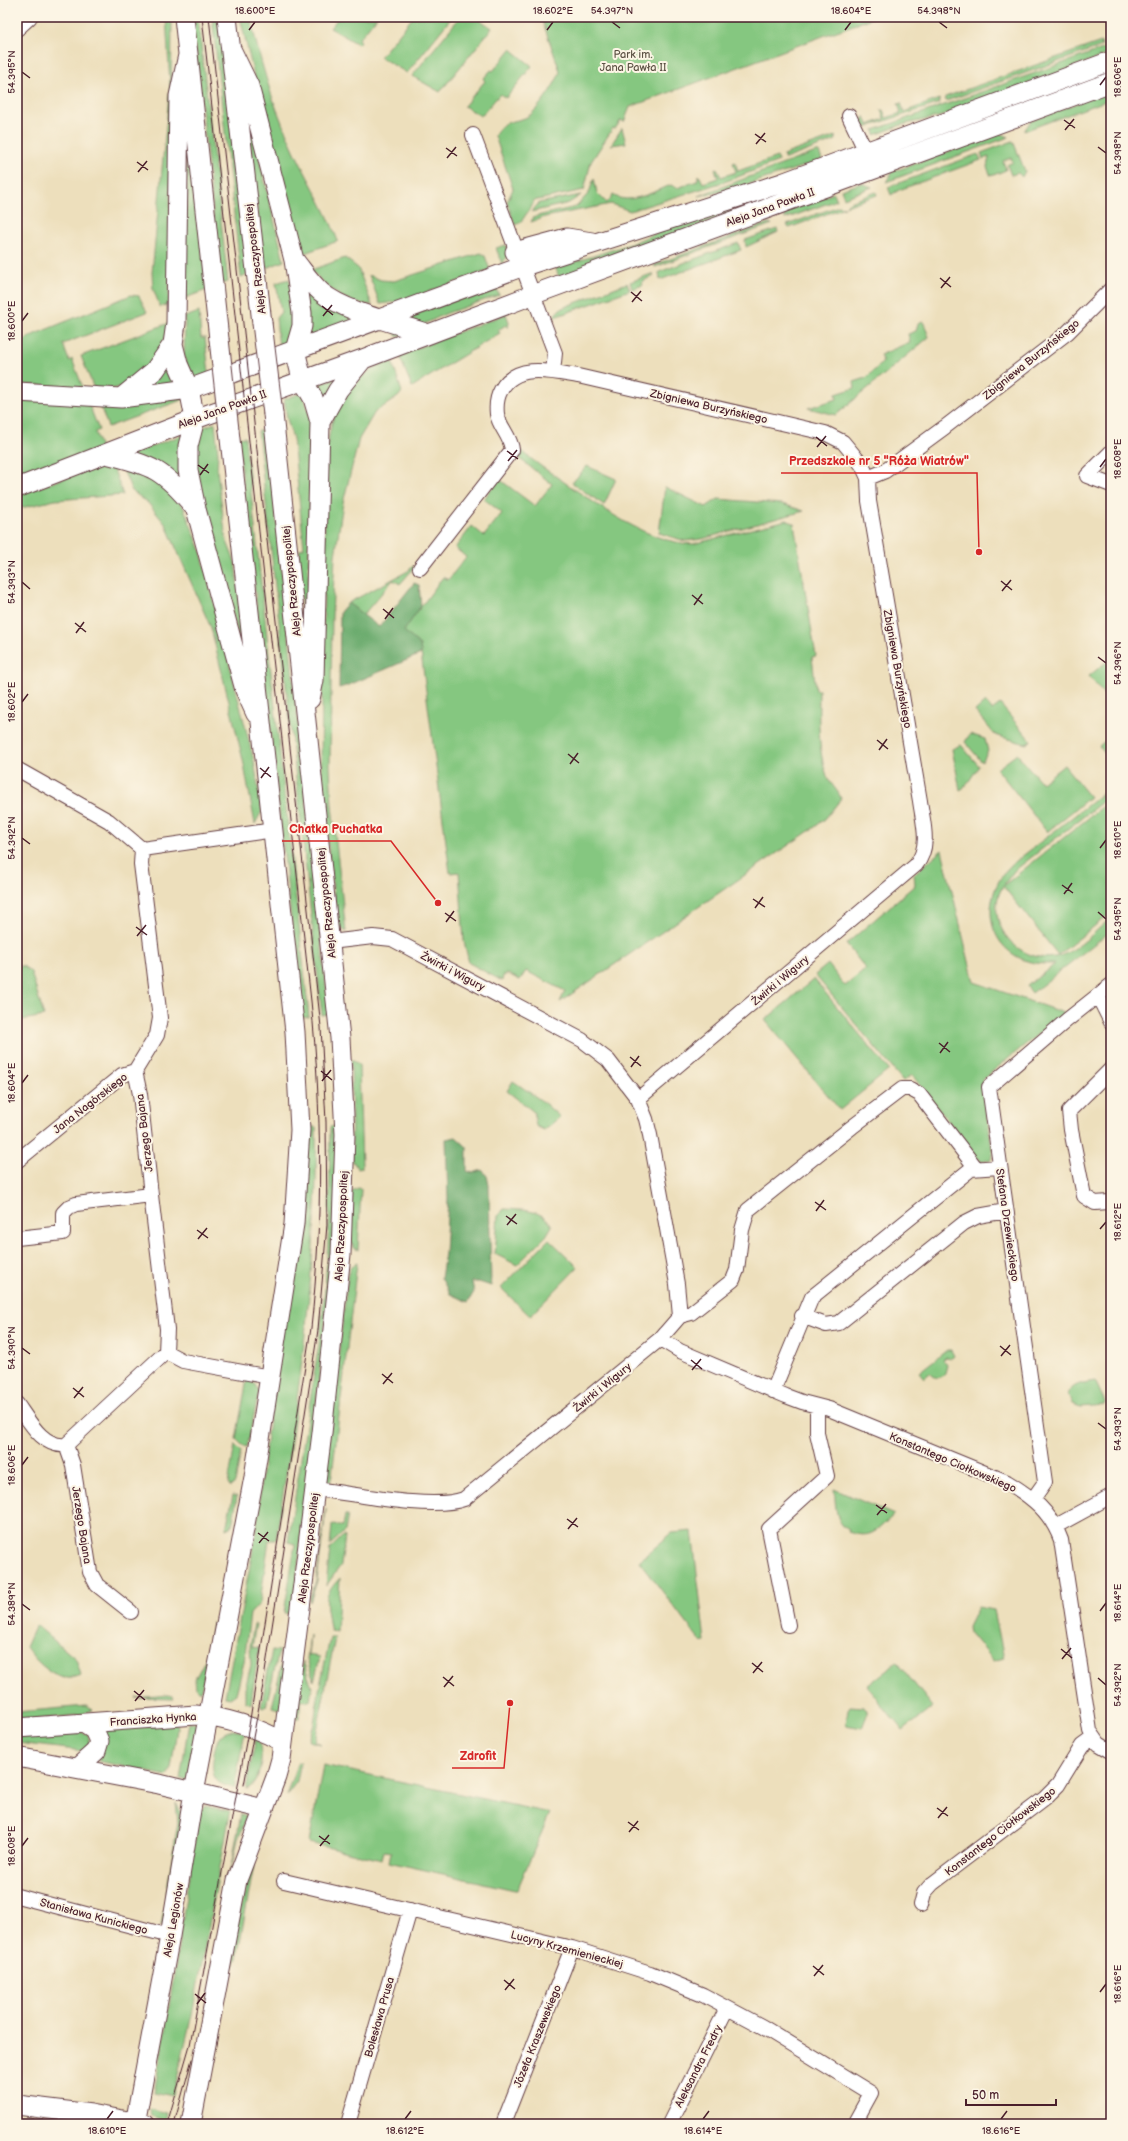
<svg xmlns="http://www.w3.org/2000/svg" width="1128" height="2141" font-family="'Balsamiq Sans',sans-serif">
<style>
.green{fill:#85c780;stroke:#687356}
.forest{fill:#6cac6e;stroke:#5b664c}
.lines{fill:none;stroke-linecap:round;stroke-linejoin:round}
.street-casing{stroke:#623c41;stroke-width:16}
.secondary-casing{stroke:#623c41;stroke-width:21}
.street{stroke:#fff;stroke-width:14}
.secondary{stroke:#fff;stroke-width:19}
.tram{stroke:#4a1f2b;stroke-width:1}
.secondary-bridge-casing{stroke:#623c41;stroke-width:21;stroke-linecap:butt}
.secondary-bridge{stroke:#fff;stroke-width:19}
.ticks{fill:none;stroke:#4a1f2b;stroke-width:1.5}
.labels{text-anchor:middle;stroke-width:4;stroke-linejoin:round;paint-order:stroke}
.park-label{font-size:11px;fill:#5c5144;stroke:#fcf5e5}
.street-label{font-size:11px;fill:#4a1f2b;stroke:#fcf5e5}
.leader{fill:none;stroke:#d62828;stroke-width:1.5}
.callout-dot{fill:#d62828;stroke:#fcf5e5;stroke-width:1.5}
.callout-label{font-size:12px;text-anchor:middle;font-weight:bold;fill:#d62828;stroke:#fcf5e5;stroke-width:4;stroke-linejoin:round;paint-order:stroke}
.neatline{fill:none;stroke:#4a1f2b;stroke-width:1.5}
.ticks-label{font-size:10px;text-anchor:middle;fill:#4a1f2b}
</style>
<rect width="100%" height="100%" fill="#fcf5e5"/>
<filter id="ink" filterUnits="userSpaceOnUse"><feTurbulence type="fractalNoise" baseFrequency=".025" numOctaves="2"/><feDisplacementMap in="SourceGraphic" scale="8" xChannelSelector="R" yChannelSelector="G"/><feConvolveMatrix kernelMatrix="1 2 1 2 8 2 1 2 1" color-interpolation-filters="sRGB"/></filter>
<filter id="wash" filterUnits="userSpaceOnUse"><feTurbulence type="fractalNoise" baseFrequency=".012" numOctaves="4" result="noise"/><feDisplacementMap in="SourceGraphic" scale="16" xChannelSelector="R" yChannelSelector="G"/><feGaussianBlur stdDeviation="0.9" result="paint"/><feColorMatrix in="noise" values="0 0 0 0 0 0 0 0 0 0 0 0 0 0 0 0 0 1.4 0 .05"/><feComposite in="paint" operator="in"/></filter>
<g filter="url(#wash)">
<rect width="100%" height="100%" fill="#eddfbc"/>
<path class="green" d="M166,17h6l-3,287 -9,3 -7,-19 -1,-15 18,-188z
M192,17h6l30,265 -7,2z
M212,17h7l29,257 -7,3z
M240,17h10c10,42 21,83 39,122 15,35 36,66 49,102l-36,13 -38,-136z
M339,17h38l-18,22 2,2 -3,3 -28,-16z
M413,17h39l-45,56 -27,-16z
M460,17h16l16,11 -52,64 -28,-16z
M541,17h334l-245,90 -6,15 -3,-2 -6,9 -2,-1 -22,34 -7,28 -51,11v3l-12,18 -6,3 -8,-23 6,-13 -18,-53c7,-19 23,-12 35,-21 9,-7 28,-34 30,-44z
M1101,42l1,4 -156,55 -1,-4z
M1111,46v7l-168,63 -42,9 -26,10 -1,-5z
M511,49l21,17 -26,32 -6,-4 -19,22 -17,-10 21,-25 -2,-2 8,-9 2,1z
M1111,90v9l-87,32 7,-10z
M939,99l1,4 -79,26 -1,-7 5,-6 3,9 16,-6 -3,-9h2l3,8 15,-5 -3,-9 3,-1 3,9z
M245,100l39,161 -20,8z
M187,116l20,174 -22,8z
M622,128l4,15 -15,2z
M1000,133l9,4 -123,45 6,-10z
M835,136l1,4 -51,19 -2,-4z
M1013,141l12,30 -3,6 -4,-4 -7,2 -4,-10 6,-3 -2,-4 -8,3 3,9 -15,6 -4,-9 2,-10 -6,2 -2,-6z
M816,152h3l3,8 -91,30 -33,6z
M978,154l3,6 -82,30 -8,5 -3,-8z
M777,157l2,4 -52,20 -97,30 -19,-7 -66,13 -14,5 2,-4 4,-2 39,-9 13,-14 5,-15 3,15 10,10 6,-8c16,11 42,-4 58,-10l6,3 20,-7 2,-6 4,8 15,-5 -3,-9h2l4,8 15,-5 -3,-9 2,-1 3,9z
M829,178l-270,100 -3,-10 74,-24 38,-16z
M861,183l11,4 -28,11 -3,-8z
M876,192l1,3 -31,11 2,-3z
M834,193l3,7 -52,19 -1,-4 4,-5z
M581,195l-12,8 -38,9 8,-9z
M839,206l6,1 -56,21 -2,-3z
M768,223l4,1 -117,43 -1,-2z
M777,229l1,3 -32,15 -1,-7z
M738,243l3,7 -81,30 -1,-8z
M506,245l2,10 -6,9 -6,-16z
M481,253l4,3 5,14 -87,31 -23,3 -11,-29 12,5 13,1z
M345,258l13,10 14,37c-30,-2 -41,-15 -61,-35z
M651,274l3,1 -12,7 1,3 -11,4 -2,-7z
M289,279l6,24 -2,39 -14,6 -3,-30 5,-6 -5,-29z
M627,283l3,7 -78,28 8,-9 7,-3z
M495,284l4,11 -54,19 -48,23 -6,-14z
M304,285l60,31 -58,22z
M131,295l8,1 8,16 -84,32 6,17 3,-2 11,29 -66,-4v-40l18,-10z
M199,312l2,26h4l4,35 -18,7 -7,-24 1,-39z
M506,314l3,8 -1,6 -2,-3 -8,5 2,3 -88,54 -13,-32z
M923,321l6,16 -93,78 -28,-7 29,-9 -1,-5 19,-6 -1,-6 12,-4 17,-16 -3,-7 30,-13 -2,-8 8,-3 2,-8z
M169,323c-4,26 -23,48 -45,62 -8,5 -21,4 -30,4l-13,-33z
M391,358l11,34 -4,5 -23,15 -16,27 -16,64 -8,53 -3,60 -2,150 2,40 14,126 -9,-8 -15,-130 -1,-33 5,-303c5,-52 18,-75 65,-100z
M171,359l8,23 -36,6z
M344,374l-22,31 -10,-18z
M301,393l3,4 7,23 -4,239 -9,-96 2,-14 4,-1 -11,-109 -6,-20 -3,-20z
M17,397l71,5 11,28 -4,2 6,16 -84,33z
M190,397l-82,30 -9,-24z
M215,423l3,30 -1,17 9,69 9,23 14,117 -55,-217 5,-33z
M267,430l62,584 -7,1 -64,-584z
M185,434l1,52 -58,-31z
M245,437l57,515 7,65 -7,1 -64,-580z
M518,450l4,1c13,12 28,21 42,31 37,25 84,61 129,62l94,-24 7,4 22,132 -4,1 4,33h3c0,28 -2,59 8,86 3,8 12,15 14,23l-16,20 -10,8 -255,175 5,-11 -39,-20 -6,9 -12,-6 -5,2 -1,5 -33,-18 -5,-22 -5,-69 -9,1 -30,-228 -17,-14 40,-54 5,3 18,-23 -11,-9 17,-22 12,10 18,-23 -18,-14 15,-20 36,27 17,-22 -36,-28z
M587,466l29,13 -12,26 -32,-22z
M104,467h9l10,28 -68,5 -38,9v-14l68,-24z
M122,467l31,8 30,31 17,42 54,213 8,50 -7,13 -12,-64 -32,-132 -45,-103 -18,-22 -16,-12z
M665,487l41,20 12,-8 64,5 22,7 -102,28 -17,2 -26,-8z
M413,566l1,2 -14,16 -7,-4 -30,35 -15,-12 60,-32z
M1111,658v45l-22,-27z
M985,702l7,8 8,-6 31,37 -5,3 -31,-9 -20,-24z
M970,734l15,5 3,12 -6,11 -17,-20z
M1111,736v25l-12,-15z
M961,745l18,21 -14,21 -5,3 -8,-41z
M1017,754l25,29 22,-18 26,32 -43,35 -50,-63z
M1111,787v8l-97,76 -11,15 108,-86v113l-53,42 -55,-69c-22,36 17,81 56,70 20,-6 36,-25 52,-38v13l-79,62 -5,-7 28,-22c-11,0 -21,0 -31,-4 -41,-17 -42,-66 -13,-95z
M942,850l32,132 90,31 -82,67 11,75 -3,6 -11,-1 -67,-85 -9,6 -88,-106 13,-11 17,22 21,-17 -20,-25 69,-59 -1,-11z
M17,966h6l8,6 13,44 -27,5z
M814,979l75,91 -49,40 -75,-90z
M351,1060l8,4 3,104 -4,1 -6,-9z
M513,1081l29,20 18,16 -16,13 -8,-4 -2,-14 -27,-21z
M337,1126l-1,100 -54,484 -10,-3 12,-52 6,-41 -6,-1 11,-69 -7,-2 31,-199 6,-55 4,-63 1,-98z
M308,1127h8c3,139 -19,278 -40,413h-7l-9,63 -10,11 -6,48 -8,32 -6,4 -5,-1 31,-163 5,-53z
M358,1188l3,1 -3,61 -4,-2 -4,-9 2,-48z
M504,1209c17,1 39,0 48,17l-6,10 -29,29 -22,-11 3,-38z
M549,1239l29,28 -48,49 -29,-28z
M357,1263l-25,212 -2,8 -3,-3 -2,-6 23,-200 3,-8z
M947,1350h4l3,6 -2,2 -6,-1 -3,3 4,5 -2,8c-5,6 -10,6 -15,0l-6,5 -5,-6z
M247,1379l7,4 5,9 -12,55 -4,-1 -7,-7z
M1095,1381l10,21 -1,3 -23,2 -9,-3 -4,-10c5,-11 16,-11 27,-13z
M235,1445l6,6 -6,32 -5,4 -2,-3z
M834,1489l60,26c-18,15 -21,25 -46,17l1,-2c-15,-7 -13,-27 -15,-41z
M233,1495l4,1 -5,30 -6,3z
M326,1509l-9,72 -7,21 -1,-3 7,-17z
M345,1515h3l-3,16 -15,14 2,-20 11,1z
M692,1531l13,110 -3,2 -63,-82 33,-28z
M343,1536l2,1 -4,28 -15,21 4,-37z
M340,1578l-3,54 -6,-1c-2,-5 -2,-11 -3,-16 -4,-19 0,-24 12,-37z
M978,1607l16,3 10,48 -11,3 -24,-29 -1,-5z
M213,1621l-10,62 -3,9 -4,-4 -1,-9 11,-21z
M254,1624h2l-4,23 7,1 -8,56 -6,-3v-12l6,-24 -1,-19z
M36,1625l40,34 5,16c-24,9 -43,-11 -55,-28z
M310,1635l-2,20 12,2 -6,24 -7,-22z
M330,1638h5l-20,103 6,3 -12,-3 5,-17 4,-29z
M272,1650l7,1 -13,55 -3,2 -2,-1z
M303,1661l9,27 -2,13 -9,-1 -2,18h-4z
M897,1662l36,45 -30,24 -36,-45z
M168,1695l4,1 2,3 -38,-1z
M86,1706l7,4 -14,5 -62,6v-9z
M850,1706l13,1 4,3v5l-5,13 -16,-3 2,-16z
M189,1722l10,1 -10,57 -9,-1z
M176,1723l1,6 -6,39 -4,8 -69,-15 2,-31z
M233,1730l12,2 -11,56c-7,-2 -15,-3 -19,-10 -5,-9 -1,-32 4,-41 4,-4 9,-6 14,-7z
M79,1732l9,2 2,11 -6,6 -67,-8v-7z
M256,1737c10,11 5,49 -10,52z
M301,1761l-4,20 -11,15 11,-32z
M323,1765l227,48 -33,77h-2l-126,-28 2,-10 -7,-1 -2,9 -73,-17z
M176,1803l4,8 1,10 -17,103 -3,2 17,-104z
M205,1806l25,5v3l-37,196 -20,86 -19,-4c18,-93 30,-187 45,-281z
M241,1814l6,2 -9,23 -8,33z
M256,1854l-19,104 -3,8c-2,-32 12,-81 22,-112z
M150,2108l17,5 -2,7 -14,-4z"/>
<path class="forest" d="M414,583l5,2 2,21 -17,25 16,14 1,9 -72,31 -10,3 1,-76 8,-9 31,24z
M456,1137l11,10v24l6,2 9,-3 5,6 2,9 2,101 -12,-4h-7l2,10 -6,10 -18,-8 -9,-16 4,-25 3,-55 -2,-59z"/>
</g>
<g filter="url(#ink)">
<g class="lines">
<g class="street-casing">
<path id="street" d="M17,29l13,-12
M849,116l17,36
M473,135l82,218 -2,19
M1111,452l-24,24 24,9
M868,478l17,-7 60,-44 122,-94 44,-44
M420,568l92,-118c-1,-14 -13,-23 -15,-36 -1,-9 0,-17 4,-24 15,-28 52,-18 77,-14l247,57 18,9 19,23 6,13 1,23 51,300c3,22 11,45 -4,64l-278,234
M17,769l92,52 33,28 -1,15 19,154 -3,17 -22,36 -13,4 -105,86
M142,849l132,-19
M1098,996l13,26
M1111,1069l-42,42 2,19 13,66 11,7 14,-1 2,2
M135,1071l5,23 11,101
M17,1238l46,-5v-20l6,-6 7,-3 75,-9 16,134 -1,23 -100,93 7,20 17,107 7,13 34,27
M680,1316l11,-3 42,-33 4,-10 5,-40 6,-20 104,-83 50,-38h8l9,5 57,74
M802,1316l24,9 13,-2 125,-100 14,-7 28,-5
M660,1339l20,12 106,45 16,6 27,7 178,73c25,15 44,30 54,58l29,191 9,13 12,7
M166,1352l17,9 87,16
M773,1391l39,-94 159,-128 28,-2
M17,1404c12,17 26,44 49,41
M315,1489c36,4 117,22 149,10l196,-160 20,-23 -3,-32 -27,-149 -4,-16 -8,-20 -30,-39 -26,-20 -190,-101 -19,-2 -43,5
M1033,1499l12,-17 -56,-395 78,-67 44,-35
M1056,1526l55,-30
M788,1625l-19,-96 58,-53 -10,-43v-27
M284,1881l288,67 78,25 53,22 60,32 108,66 -17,31
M17,1896l153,40
M921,1905l3,-12 8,-9 113,-86 13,-13 24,-39 11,-8
M348,2124l62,-214
M503,2124l69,-176
M669,2124l58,-116"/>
</g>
<g class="secondary-casing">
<path id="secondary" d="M184,17l35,322
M227,17l35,306
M231,49l18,37 45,174 8,53v13l-7,24 7,29 11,19 7,24 -6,258 -4,19
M188,55l-9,41 -3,227 -3,21 5,20 11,25 6,30 -7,27v24l8,39 49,181 11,24
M515,252l52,-14 25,4
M295,261c8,10 16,22 26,31 23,20 78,32 108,42
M17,392l104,6 68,-9 332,-122 261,-84 329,-122
M121,398l34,-28 18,-26
M320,422l18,-32 25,-31
M106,454c46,11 58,16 88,53
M17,488l178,-69 168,-60 169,-64 579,-213
M17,1728l179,-13c31,3 60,12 87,27
M17,1757l142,27 105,25
M77,1768l19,-17 3,-10 -5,-11 -9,-6
M17,2105l74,9 53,10
M135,2124l35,-188 24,-144 60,-315 40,-253 6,-94 -5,-98 -66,-602
M191,2124l46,-244 39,-103 5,-18 41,-326 19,-179 4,-120 -5,-96 -67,-624"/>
</g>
<use href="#street" class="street"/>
<use href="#secondary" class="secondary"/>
<path class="tram" d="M209,17l112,1010 5,95 1,103 -9,105 -55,355 -19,100
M167,2124l23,-79 59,-319 62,-398c12,-110 11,-217 0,-327l-109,-984
M174,2124l18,-65"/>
<g class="secondary-bridge-casing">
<path id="secondary-bridge" d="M262,323l11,91
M219,339l10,91"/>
</g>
<use href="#secondary-bridge" class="secondary-bridge"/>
</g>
</g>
<path class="ticks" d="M612,22l8,6M939,22l8,6M249,30l6,-8M547,30l6,-8M845,30l6,-8M22,72l8,6M1100,85l6,-8M1064,120l11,8M1065,130l9,-11M755,134l11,8M756,144l9,-11M1098,147l8,6M446,148l11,8M447,158l9,-11M137,162l11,8M138,172l9,-11M940,278l11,9M941,288l9,-11M631,292l11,9M632,302l9,-11M322,306l11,9M323,316l9,-11M22,321l6,-8M816,437l11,9M817,447l9,-11M507,451l11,8M508,461l9,-11M198,465l11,8M1100,467l6,-8M200,475l8,-11M1001,581l11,9M22,582l8,7M1002,591l9,-11M692,595l11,9M694,605l8,-11M383,609l11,9M385,619l8,-11M75,623l11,9M76,633l8,-11M1098,657l8,6M22,702l6,-8M877,740l11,9M879,750l8,-11M568,754l11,9M570,764l8,-11M260,768l11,9M261,778l8,-11M22,838l8,6M1100,848l6,-8M1062,885l11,8M1064,894l8,-11M753,899l12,8M755,908l8,-11M1098,912l8,7M445,913l11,8M446,922l8,-11M136,927l11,8M137,936l9,-11M939,1043l11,9M940,1053l8,-11M630,1057l11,9M631,1067l8,-11M321,1071l11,9M322,1081l9,-11M22,1083l6,-8M815,1202l11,8M816,1211l8,-11M506,1216l11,8M507,1225l9,-11M1100,1229l6,-7M197,1230l11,8M198,1239l9,-11M1000,1346l11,9M22,1348l8,6M1001,1356l9,-11M691,1360l11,9M692,1370l9,-11M382,1374l11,9M383,1384l9,-11M73,1388l11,9M74,1398l9,-11M1098,1423l8,6M22,1465l6,-8M876,1505l11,8M877,1515l9,-11M567,1519l11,8M568,1529l9,-11M258,1533l11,8M259,1543l9,-11M22,1604l8,6M1100,1611l6,-8M1061,1649l11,9M1062,1659l9,-11M752,1663l11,9M753,1673l9,-11M443,1677l11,9M1098,1678l8,7M444,1687l9,-11M134,1691l11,9M135,1701l9,-11M937,1808l11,8M938,1818l9,-11M628,1822l11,8M629,1832l9,-11M319,1836l11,8M22,1846l6,-8M320,1846l9,-11M813,1966l11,9M814,1976l9,-11M504,1980l11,9M505,1990l9,-11M1100,1992l6,-8M195,1994l11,9M197,2004l8,-11M107,2119l6,-8M405,2119l6,-8M703,2119l6,-8M1001,2119l6,-8"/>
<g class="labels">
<g class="park-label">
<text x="633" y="58">Park im.<tspan x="633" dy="13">Jana Pawła II</tspan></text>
</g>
<g class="street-label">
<text transform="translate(770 207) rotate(-20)" y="4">Aleja Jana Pawła II</text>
<text transform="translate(255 259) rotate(-97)" y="4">Aleja Rzeczypospolitej</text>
<text transform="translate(1031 359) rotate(-39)" y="4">Zbigniewa Burzyńskiego</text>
<text transform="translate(709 406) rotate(13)" y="4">Zbigniewa Burzyńskiego</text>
<text transform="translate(222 409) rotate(-20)" y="4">Aleja Jana Pawła II</text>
<text transform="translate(291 581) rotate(-96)" y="4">Aleja Rzeczypospolitej</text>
<text transform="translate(898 669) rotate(80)" y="4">Zbigniewa Burzyńskiego</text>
<text transform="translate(326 903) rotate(-96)" y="4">Aleja Rzeczypospolitej</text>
<text transform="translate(453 971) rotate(28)" y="4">Żwirki i Wigury</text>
<text transform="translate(780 980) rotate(-40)" y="4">Żwirki i Wigury</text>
<text transform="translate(90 1103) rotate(-38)" y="4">Jana Nagórskiego</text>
<text transform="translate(144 1133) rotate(-97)" y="4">Jerzego Bajana</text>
<text transform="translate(1008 1225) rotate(82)" y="4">Stefana Drzewieckiego</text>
<text transform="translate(341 1226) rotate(-87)" y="4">Aleja Rzeczypospolitej</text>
<text transform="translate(602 1387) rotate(-39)" y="4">Żwirki i Wigury</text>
<text transform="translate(953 1462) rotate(23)" y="4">Konstantego Ciołkowskiego</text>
<text transform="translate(82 1525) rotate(81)" y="4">Jerzego Bajana</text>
<text transform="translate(308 1548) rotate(-83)" y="4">Aleja Rzeczypospolitej</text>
<text transform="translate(153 1719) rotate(-4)" y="4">Franciszka Hynka</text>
<text transform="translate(1000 1831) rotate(-38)" y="4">Konstantego Ciołkowskiego</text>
<text transform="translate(94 1916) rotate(15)" y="4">Stanisława Kunickiego</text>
<text transform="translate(173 1920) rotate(-80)" y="4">Aleja Legionów</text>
<text transform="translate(567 1949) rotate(15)" y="4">Lucyny Krzemienieckiej</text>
<text transform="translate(379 2017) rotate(-74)" y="4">Bolesława Prusa</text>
<text transform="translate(537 2036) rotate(-68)" y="4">Józefa Kraszewskiego</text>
<text transform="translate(698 2066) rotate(-63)" y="4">Aleksandra Fredry</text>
</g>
</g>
<path class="leader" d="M979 552L977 473H781M438 903L391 841H282M510 1703L504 1768H452"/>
<g class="callout-dot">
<circle cx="979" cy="552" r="4"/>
<circle cx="438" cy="903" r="4"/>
<circle cx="510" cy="1703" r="4"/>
</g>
<g class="callout-label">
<text x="879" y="465">Przedszkole nr 5 "Róża Wiatrów"</text>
<text x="336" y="833">Chatka Puchatka</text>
<text x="478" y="1760">Zdrofit</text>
</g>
<rect width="1128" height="2141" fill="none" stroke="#fcf5e5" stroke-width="44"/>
<path d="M966 2099v6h90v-6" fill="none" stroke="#4a1f2b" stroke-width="2"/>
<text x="972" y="2099" font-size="12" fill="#4a1f2b" stroke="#fcf5e5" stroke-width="3" paint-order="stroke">50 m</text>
<rect x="22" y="22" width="1084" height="2097" class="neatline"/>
<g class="ticks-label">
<text x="255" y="14">18.600°E</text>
<text x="553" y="14">18.602°E</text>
<text x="612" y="14">54.397°N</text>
<text x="851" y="14">18.604°E</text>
<text x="939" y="14">54.398°N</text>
<text transform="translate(11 72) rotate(-90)" y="4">54.395°N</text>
<text transform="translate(1117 77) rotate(-90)" y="4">18.606°E</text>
<text transform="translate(1117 153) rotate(-90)" y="4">54.398°N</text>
<text transform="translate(11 321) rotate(-90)" y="4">18.600°E</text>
<text transform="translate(1117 459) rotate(-90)" y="4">18.608°E</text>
<text transform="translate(11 582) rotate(-90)" y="4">54.393°N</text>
<text transform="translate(1117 663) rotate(-90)" y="4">54.396°N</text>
<text transform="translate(11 702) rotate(-90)" y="4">18.602°E</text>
<text transform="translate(11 838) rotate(-90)" y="4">54.392°N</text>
<text transform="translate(1117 840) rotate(-90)" y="4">18.610°E</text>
<text transform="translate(1117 919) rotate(-90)" y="4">54.395°N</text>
<text transform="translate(11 1083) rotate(-90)" y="4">18.604°E</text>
<text transform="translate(1117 1222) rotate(-90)" y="4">18.612°E</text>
<text transform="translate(11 1348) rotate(-90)" y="4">54.390°N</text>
<text transform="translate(1117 1429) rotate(-90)" y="4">54.393°N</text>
<text transform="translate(11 1465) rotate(-90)" y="4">18.606°E</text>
<text transform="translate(1117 1603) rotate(-90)" y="4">18.614°E</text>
<text transform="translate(11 1604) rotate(-90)" y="4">54.389°N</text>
<text transform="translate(1117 1685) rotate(-90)" y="4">54.392°N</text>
<text transform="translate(11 1846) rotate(-90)" y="4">18.608°E</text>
<text transform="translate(1117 1984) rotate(-90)" y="4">18.616°E</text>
<text x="107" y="2134">18.610°E</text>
<text x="405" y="2134">18.612°E</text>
<text x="703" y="2134">18.614°E</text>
<text x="1001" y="2134">18.616°E</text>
</g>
</svg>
